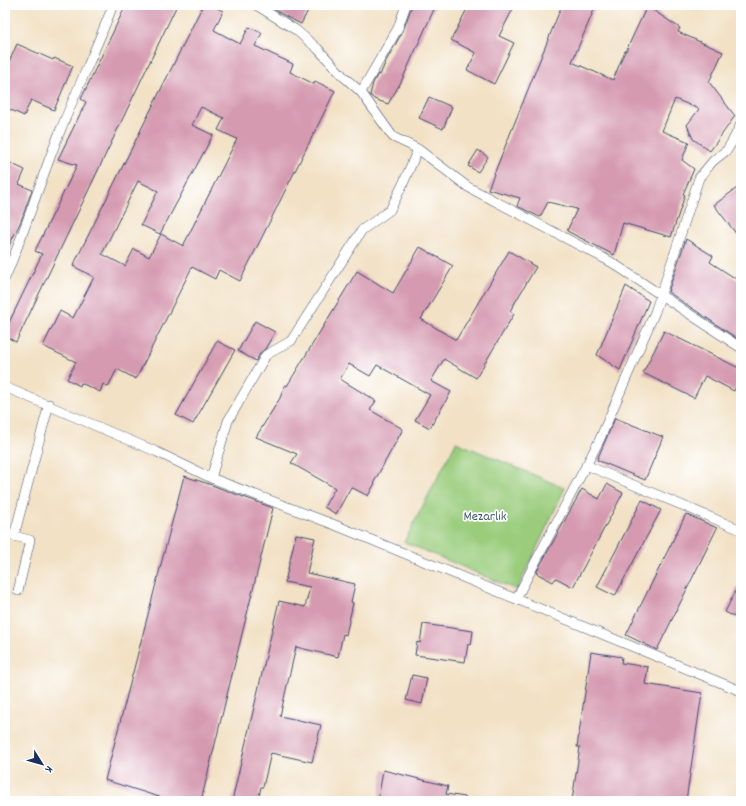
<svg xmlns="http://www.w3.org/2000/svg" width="746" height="806" font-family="Dekko,sans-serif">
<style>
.green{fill:#9acc7b;stroke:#5a7e6c}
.building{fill:#d59ab0;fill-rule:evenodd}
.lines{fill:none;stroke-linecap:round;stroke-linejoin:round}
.minor-casing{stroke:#3b4a6d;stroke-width:10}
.minor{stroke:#fff;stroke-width:9}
.labels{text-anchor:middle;stroke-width:3.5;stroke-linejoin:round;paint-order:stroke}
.park-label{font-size:14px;fill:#415e67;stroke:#fff}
</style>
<rect width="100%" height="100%" fill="#fff"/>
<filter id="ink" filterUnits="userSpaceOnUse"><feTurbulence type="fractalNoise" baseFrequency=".025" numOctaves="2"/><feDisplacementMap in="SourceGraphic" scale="8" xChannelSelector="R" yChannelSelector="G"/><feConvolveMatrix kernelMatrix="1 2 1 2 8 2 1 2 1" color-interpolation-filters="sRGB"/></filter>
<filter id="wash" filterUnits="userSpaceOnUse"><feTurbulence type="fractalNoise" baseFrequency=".012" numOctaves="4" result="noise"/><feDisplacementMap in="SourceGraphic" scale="16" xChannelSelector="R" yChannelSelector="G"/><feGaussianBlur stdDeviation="0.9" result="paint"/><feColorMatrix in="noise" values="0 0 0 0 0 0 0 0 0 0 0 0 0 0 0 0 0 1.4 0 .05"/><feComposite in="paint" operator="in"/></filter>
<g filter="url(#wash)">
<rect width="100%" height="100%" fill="#f2e1c5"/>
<path class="green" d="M456,442l109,46 -48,102 -113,-48z"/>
<g id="blocks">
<path class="building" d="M126,5h51l-161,337 -11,-6v-5l37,-77 -7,-3 42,-86 -19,-6 28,-57 -5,-3z
M203,5h7l13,6 -9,19 26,14 9,-17 13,6 -7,13 38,18 -3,8 24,12 1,-3 20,10 -95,190 -21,-11 -4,9 -23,-12 -56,112 -19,-10 -9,18 -5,-3 -3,8 -19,-9 -1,3 -13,-7 9,-17 -33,-16 17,-35 13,7 21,-41 -21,-11zM201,107l23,11 -6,12 19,9 -54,107 -22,-12 -12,23 -15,-8 -9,17 -23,-12 36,-73 20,10 -17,34 19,9 53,-99 -21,-10z
M267,5h44l-10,19 -14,-7z
M412,5h24l-35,77 -13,22 -14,-5 -4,-4 3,-12 5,-9 2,1 6,-14 17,-30z
M469,5h46l-16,31 15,7 -20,41 -27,-14 9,-17 -25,-13z
M562,5h34l-24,57 41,18 12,-29h1l21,-45 33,22 -2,4 45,20 -14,30 26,34 -25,35 -17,-12 -6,-14 12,-16 -24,-10 -13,32 27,11 -7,18 12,9 -11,25 2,1 -14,42 -48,-14 -9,32 -47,-24 10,-22 -29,-7 -8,15 -23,-11 3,-8 -32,-9z
M17,44l36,16 1,-2 19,8 -19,44 -23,-10 -7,16 -19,-9v-36z
M429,97l23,10 -9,22 -24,-11z
M478,150l10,7 -10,15 -10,-6z
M10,163l15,7 -6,14 13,6 -11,31 -16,33v-81z
M741,185v55l-27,-35z
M686,239l27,17 -3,6 31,20v59l-73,-49z
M420,247l33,19 -32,53 35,21 53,-89 27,16 -26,44 4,3 -38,64 -32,-19 -13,22 20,11 -21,36 -15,-8 15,-25 -53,-30 -7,11 -21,-12 -9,15 36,22 -6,9 33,19 -29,53 1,1 -7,13 -17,-9 -15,27 -12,-7 11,-19 -44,-25 6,-9 -41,-17 24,-39 5,-13 2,1 70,-115 36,22z
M626,286l23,15 -29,69 -23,-15z
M255,321l20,11 -10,17 -4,3 -5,9 -18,-10z
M664,331l77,38v8l-7,14 -29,-15 -11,22 -51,-25z
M217,341l18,9 -42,74 -17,-9z
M615,418l48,19 -18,43 -48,-20z
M184,476l25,8 64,24 -72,293h-29l-67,-21z
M607,484l16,9 -50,94 -17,-9 -3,4 -17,-9 46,-84 17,10z
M642,500l19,10 -46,86 -18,-9z
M686,514l31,14 -60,122 -31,-15z
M296,534l19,4 -8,35 48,11 -4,18 2,1 -7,32 -3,-1 -5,23 -42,-10 -16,69 41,9 -9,37 -41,-9 -8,34h-2l-3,14h-26l47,-200 26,6 5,-20 -25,-5z
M741,580v40l-16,-8z
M423,624l50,7 -2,14 -3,-1 -3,18 -50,-7 2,-13 3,1z
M591,652l31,5 -1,6 27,4 -3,17 57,9 -16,108h-114l8,-54h-3z
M412,675l15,3 -5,26 -16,-4z
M383,770l65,16 -2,8 19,3v4h-87z"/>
</g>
</g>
<g filter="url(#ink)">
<use href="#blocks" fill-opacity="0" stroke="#3b4a6d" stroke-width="1"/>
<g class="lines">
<g class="minor-casing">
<path id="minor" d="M256,5l40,25 22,19 25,27 18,16 32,45 25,12 50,38 143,75 130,86
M361,92l37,-64 8,-23
M5,278c21,-49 36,-100 56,-149 17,-42 36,-82 52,-124
M5,387l152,65 54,26 124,47 406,166
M586,465l155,65
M211,478l17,-57 38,-66 25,-14 71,-111 28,-20 13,-26 15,-35
M5,534l25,6 -12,51
M14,536l35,-132
M516,599l83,-158 56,-129 20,-60 24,-74 14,-17 14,-11 5,-8 9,-18"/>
</g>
<use href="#minor" class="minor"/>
</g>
</g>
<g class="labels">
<g class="park-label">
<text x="485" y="520">Mezarlık</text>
</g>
</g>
<rect width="746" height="806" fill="none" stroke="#fff" stroke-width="20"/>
<g transform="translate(42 764) rotate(127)" stroke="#ffffff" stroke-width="3" paint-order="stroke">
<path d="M0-3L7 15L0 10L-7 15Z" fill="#1b2f5e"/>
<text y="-6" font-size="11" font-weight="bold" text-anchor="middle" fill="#1b2f5e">K</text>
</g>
</svg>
